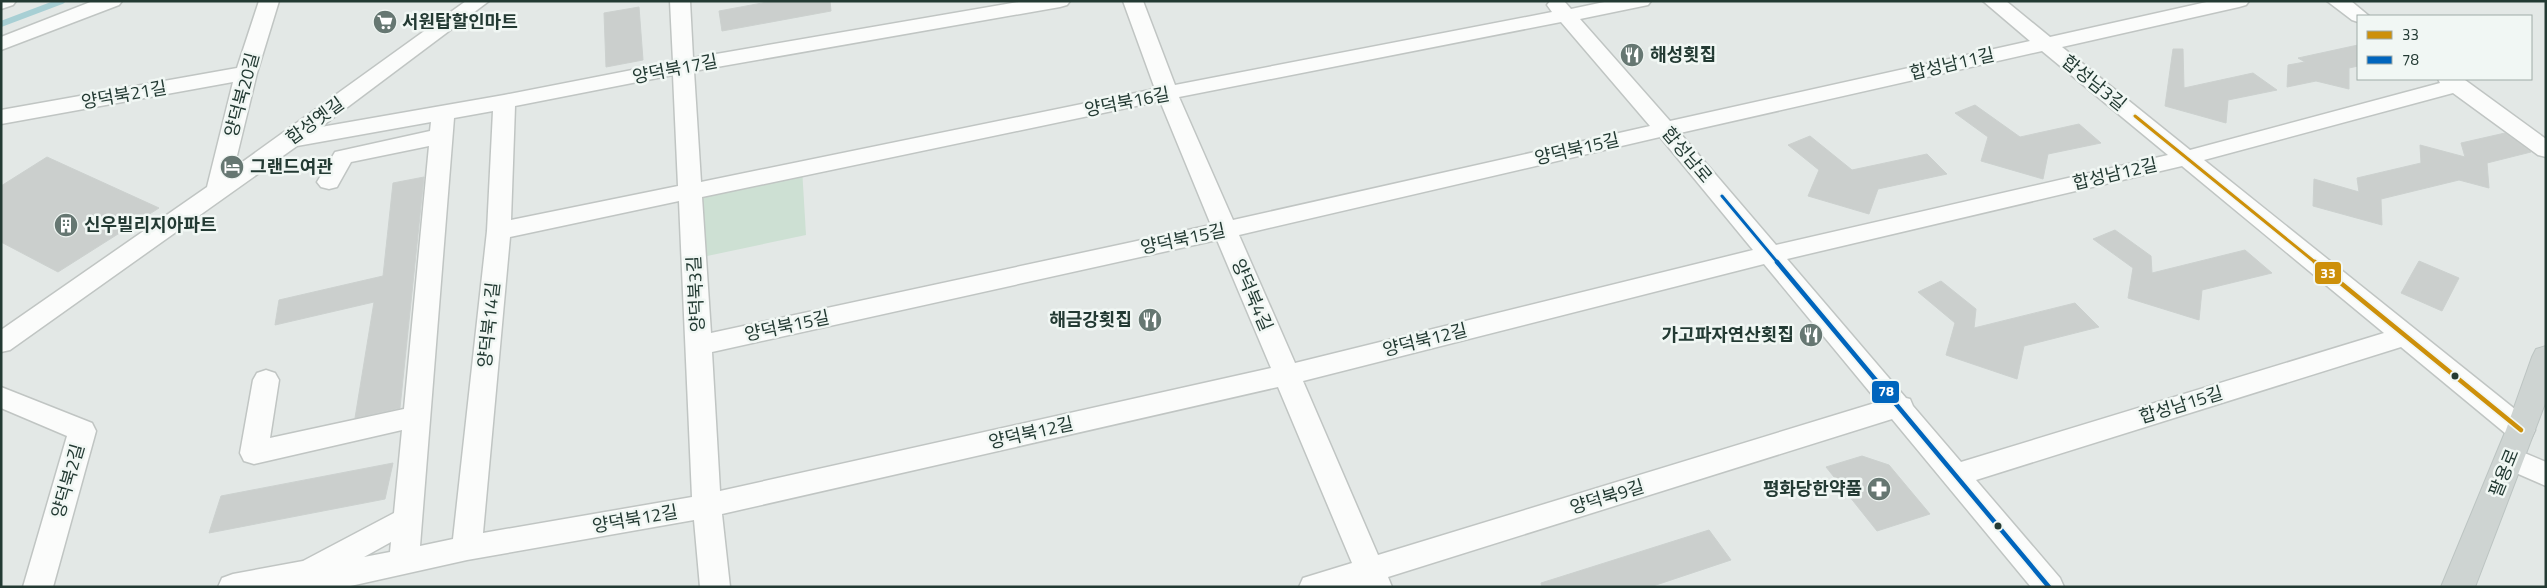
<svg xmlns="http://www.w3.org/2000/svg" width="2547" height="588" font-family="'Titillium Web','Noto Sans KR',sans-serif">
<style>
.green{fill:#cde0d3}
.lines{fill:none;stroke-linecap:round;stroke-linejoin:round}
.stream{stroke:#a7cfd4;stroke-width:6}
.building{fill:#cbcfcd;stroke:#ccd1cf}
.minor-casing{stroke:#c0c5c3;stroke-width:3}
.major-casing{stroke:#bcc4c2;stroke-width:2}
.minor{fill:#fbfcfb;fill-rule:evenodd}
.major{fill:#ced4d2;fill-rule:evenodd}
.bus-1-far1-casing{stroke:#f1f7f4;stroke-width:6}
.bus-1-casing{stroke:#f1f7f4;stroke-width:8}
.bus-2-far1-casing{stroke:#f1f7f4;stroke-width:6}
.bus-2-casing{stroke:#f1f7f4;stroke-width:8}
.bus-1-far1{stroke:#cd900a;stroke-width:3}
.bus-1{stroke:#cd900a;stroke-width:4.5}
.bus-2-far1{stroke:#0065bd;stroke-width:3}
.bus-2{stroke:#0065bd;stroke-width:4.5}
.bus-dot{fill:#233a33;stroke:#f1f7f4;stroke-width:2}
.labels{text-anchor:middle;stroke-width:5;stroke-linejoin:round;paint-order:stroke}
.poi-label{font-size:18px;font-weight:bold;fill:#233a33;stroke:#f1f7f4;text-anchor:start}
.street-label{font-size:18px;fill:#233a33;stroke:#f1f7f4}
.line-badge{stroke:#f1f7f4;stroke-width:2}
.badge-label{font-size:14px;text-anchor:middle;font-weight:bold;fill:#fff}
</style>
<rect width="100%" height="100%" fill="#e3e8e6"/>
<path class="green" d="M802,168l4,67 -113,24 -3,-68z"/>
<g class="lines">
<path class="stream" d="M1,24l61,-23"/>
</g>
<path class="building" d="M773,1h57l1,10 -109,20 -3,-20z
M639,7l4,53 -37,7 -2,-54z
M2358,45v21l-9,2v21l-33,-8 -29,6 1,-22 17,-3 -7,-4z
M2173,49h10l1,39 69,-15 24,17 -49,10 -2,23 -61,-17z
M1975,105l45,32 59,-13 22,19 -53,11 -5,25 -62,-18 7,-24 -33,-24z
M2505,133l26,19 -44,11 2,25 -30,-8 -78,19 1,26 -69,-19 1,-27 45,13 -2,-14 64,-15 -1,-18 45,12 -4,-14z
M1810,136l42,34 75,-16 20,20 -69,15 -9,25 -61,-18 11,-26 -31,-25z
M47,157l112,51 -101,64 -57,-30v-56z
M424,177l-24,231 -45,10 19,-116 -99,23 4,-25 104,-24 10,-93z
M2115,230l36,26 1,17 93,-23 27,23 -70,17 -3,30 -71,-22 5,-30 -40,-29z
M2419,261l40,17 -17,33 -41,-18z
M1941,281l35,28 -2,19 101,-25 24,24 -75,19 -7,33 -71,-24 9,-32 -37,-31z
M1862,456l27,9 41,49 -53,17 -51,-64z
M393,463l-8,36 -176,34 12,-37z
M1709,530l22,30 -81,27h-108l-1,-4z"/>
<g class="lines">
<g class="minor-casing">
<path id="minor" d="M1,1h15l-3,4 -12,4z
M93,1h29l-3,4 -118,45v-13z
M259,1h20l-22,72 -23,95 232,-167h23l-168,126 183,-32 169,-33 -3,-61h20l3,57 331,-57h46l-3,4 -7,2 -366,64 7,111 454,-93 -32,-88h20l32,84 377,-73 -5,-7 3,-4h14l7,8 38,-8h42l-3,4 -68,14 90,102 360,-80 -47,-40h23l44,36 161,-36h38l-3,4 -7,2 -177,40 128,103 250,-67 -2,-4 27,1 81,59v18l-8,-2 -85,-62 -249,67 327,262 4,8 -4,8 -10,3 -10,-3 -110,-91 -425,133 84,98 4,9h-33l-139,-168 -504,158 4,10h-93l4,-9 49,-15 -74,-176 -556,127 8,73h-30l-6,-67 -227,40 -121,27h-128l4,-9 11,-4 70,-13 91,-48 8,-83 -148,34 -10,-3 -4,-8 13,-73 4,-7 9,-3 9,3 4,7 -9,58 134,-29 25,-263 -78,16 -14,25 -8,2 -8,-2 -4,-5 18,-30 95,-21 1,-9 -134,24 -287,204 -9,2v-22l206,-143 26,-105 -232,42v-14l236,-42zM1561,22l89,104 -417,94 -54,-123zM2042,51l126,104 -392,90 -96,-112zM673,75l5,111 -167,34 4,-114zM1160,101l51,124 -500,108 -9,-136zM493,111l-6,120 -34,308 -33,7 34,-428zM1660,137l93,113 -458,113 -56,-128zM2182,166l202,167 -423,129 -48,-56 -3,-7 -4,-1 -119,-139zM679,201l13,296 -209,36 27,-296zM1217,240l54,128 -551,123 -8,-139zM1764,264l114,138 -500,153 -75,-174zM391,542l-1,10 -26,5z
M2327,1h24l18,15h-11v6l-6,-2z
M1,387l91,36 4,8 -43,156h-30l44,-151 -66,-28z
M2510,447l36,15v24l-46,-20 -4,-8 4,-8z"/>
</g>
<g class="major-casing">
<path id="major" d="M2546,346v55l-71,186h-34l65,-157 26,-73 4,-8z"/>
</g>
<use href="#minor" class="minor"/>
<use href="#major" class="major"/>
<g class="bus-1-far1-casing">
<path id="bus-1-far1" d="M2135,116l181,147"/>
</g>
<g class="bus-1-casing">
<path id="bus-1" d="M2315,262l206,168"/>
</g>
<g class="bus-2-far1-casing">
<path id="bus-2-far1" d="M1722,196l56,67"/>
</g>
<g class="bus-2-casing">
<path id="bus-2" d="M1777,262l272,325"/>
</g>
<use href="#bus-1-far1" class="bus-1-far1"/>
<use href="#bus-1" class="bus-1"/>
<use href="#bus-2-far1" class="bus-2-far1"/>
<use href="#bus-2" class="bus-2"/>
</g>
<defs>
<g id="supermarket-disc" transform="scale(1.25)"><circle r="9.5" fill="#667772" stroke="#f1f7f4"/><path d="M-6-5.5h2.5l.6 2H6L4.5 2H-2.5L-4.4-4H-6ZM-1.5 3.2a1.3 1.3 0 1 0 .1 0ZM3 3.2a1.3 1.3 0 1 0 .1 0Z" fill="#fff"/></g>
<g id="restaurant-disc" transform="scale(1.25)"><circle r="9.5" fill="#667772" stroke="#f1f7f4"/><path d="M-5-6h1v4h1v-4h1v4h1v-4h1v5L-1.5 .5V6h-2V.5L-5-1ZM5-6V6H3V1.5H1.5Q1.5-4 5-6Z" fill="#fff"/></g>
<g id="hotel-disc" transform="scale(1.25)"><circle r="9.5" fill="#667772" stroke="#f1f7f4"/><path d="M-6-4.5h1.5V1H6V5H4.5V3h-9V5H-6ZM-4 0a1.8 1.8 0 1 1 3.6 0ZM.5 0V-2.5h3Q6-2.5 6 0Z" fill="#fff"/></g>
<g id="building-disc" transform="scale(1.25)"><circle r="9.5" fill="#667772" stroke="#f1f7f4"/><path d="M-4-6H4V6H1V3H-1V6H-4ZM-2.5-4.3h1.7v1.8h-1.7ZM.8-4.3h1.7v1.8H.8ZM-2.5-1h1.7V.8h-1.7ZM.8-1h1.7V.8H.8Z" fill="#fff"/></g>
<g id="pharmacy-disc" transform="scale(1.25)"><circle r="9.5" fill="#667772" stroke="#f1f7f4"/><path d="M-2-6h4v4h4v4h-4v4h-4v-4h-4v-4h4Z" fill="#fff"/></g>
</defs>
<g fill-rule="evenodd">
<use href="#supermarket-disc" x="385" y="22"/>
<use href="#restaurant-disc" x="1632" y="55"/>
<use href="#hotel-disc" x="232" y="167"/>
<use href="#building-disc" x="66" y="225"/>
<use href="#restaurant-disc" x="1150" y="320"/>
<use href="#restaurant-disc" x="1811" y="335"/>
<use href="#pharmacy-disc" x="1879" y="489"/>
</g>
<g class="bus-dot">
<circle cx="2455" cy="376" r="4.5"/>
<circle cx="1998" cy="526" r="4.5"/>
</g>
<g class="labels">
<g class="poi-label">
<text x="402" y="28">서원탑할인마트</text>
<text x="1650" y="61">해성횟집</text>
<text x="250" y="173">그랜드여관</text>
<text x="84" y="231">신우빌리지아파트</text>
<text x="1132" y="326" text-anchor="end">해금강횟집</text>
<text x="1794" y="341" text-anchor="end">가고파자연산횟집</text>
<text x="1862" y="495" text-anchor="end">평화당한약품</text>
</g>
<g class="street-label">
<text transform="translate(1952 64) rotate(-13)" y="6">합성남11길</text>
<text transform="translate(675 69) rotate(-11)" y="6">양덕북17길</text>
<text transform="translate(2094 83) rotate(39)" y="6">합성남3길</text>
<text transform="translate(124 95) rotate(-10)" y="6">양덕북21길</text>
<text transform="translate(242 95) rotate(-75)" y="6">양덕북20길</text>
<text transform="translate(1127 102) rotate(-11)" y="6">양덕북16길</text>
<text transform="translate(315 121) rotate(-36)" y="6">합성옛길</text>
<text transform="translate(1577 149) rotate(-13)" y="6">양덕북15길</text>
<text transform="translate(1687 155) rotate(50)" y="6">합성남로</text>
<text transform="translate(2115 174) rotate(-13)" y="6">합성남12길</text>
<text transform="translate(1183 239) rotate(-12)" y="6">양덕북15길</text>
<text transform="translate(696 294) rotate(-93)" y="6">양덕북3길</text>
<text transform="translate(1252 295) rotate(67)" y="6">양덕북4길</text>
<text transform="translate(489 325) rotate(-84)" y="6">양덕북14길</text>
<text transform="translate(787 326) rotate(-12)" y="6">양덕북15길</text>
<text transform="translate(1425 340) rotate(-14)" y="6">양덕북12길</text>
<text transform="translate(2181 405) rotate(-17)" y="6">합성남15길</text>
<text transform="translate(1031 433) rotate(-13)" y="6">양덕북12길</text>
<text transform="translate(2504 473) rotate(-68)" y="6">팔용로</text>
<text transform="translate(68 481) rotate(-74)" y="6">양덕북2길</text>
<text transform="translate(1607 497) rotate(-17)" y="6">양덕북9길</text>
<text transform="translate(635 519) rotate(-10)" y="6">양덕북12길</text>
</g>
</g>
<g class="line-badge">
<rect x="2314" y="261" width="28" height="24" rx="5" fill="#cd900a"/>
<rect x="1871" y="380" width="29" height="24" rx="5" fill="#0065bd"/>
</g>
<g class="badge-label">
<text x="2328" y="278">33</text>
<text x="1886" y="396">78</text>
</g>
<rect width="2547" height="588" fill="none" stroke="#233a33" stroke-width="5"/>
<rect x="2357" y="15" width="175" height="65" fill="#f1f7f4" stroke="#9faba7"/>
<rect x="2367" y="31" width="25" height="8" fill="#cd900a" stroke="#9faba7"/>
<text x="2402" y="40" font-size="15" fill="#233a33">33</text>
<rect x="2367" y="56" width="25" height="8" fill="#0065bd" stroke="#9faba7"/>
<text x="2402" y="65" font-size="15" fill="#233a33">78</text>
</svg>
